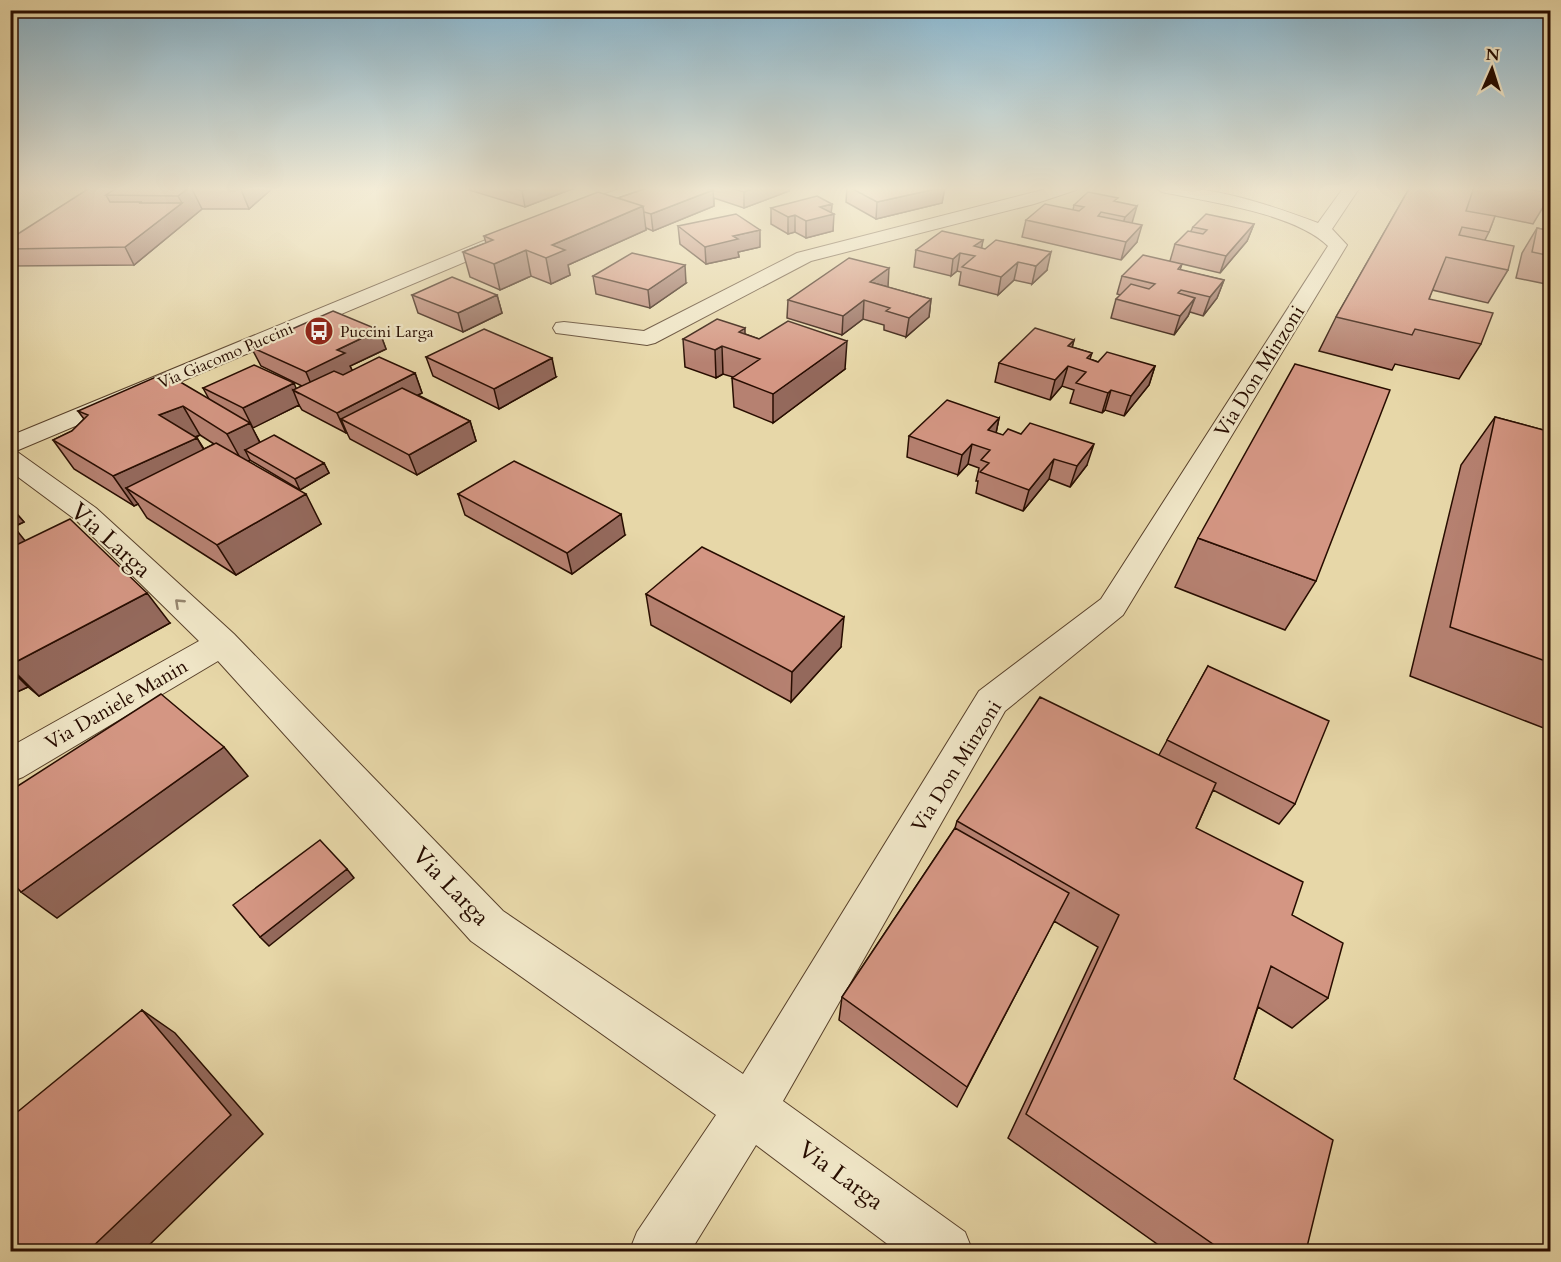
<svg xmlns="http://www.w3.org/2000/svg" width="1561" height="1262" font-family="Cardo,serif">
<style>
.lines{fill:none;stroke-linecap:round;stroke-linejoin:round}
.minor-casing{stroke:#58402a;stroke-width:2}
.minor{fill:#efe5c6;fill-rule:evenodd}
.wall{fill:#b68171;stroke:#280d00;stroke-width:1.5;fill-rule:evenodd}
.shaded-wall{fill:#94695c;stroke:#280d00;stroke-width:1.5}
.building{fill:#d49683;stroke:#280d00;stroke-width:1.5}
.oneway{stroke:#95846d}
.labels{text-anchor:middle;stroke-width:4.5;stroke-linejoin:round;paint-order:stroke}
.far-poi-label{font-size:16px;fill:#280d00;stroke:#efe5c6;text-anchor:start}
.far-street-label{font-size:16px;fill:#280d00;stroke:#efe5c6}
.street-label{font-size:20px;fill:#280d00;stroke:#efe5c6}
.near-street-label{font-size:24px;fill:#280d00;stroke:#efe5c6}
</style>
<rect width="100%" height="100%" fill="#e7d7a8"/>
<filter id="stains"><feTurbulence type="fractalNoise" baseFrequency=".00333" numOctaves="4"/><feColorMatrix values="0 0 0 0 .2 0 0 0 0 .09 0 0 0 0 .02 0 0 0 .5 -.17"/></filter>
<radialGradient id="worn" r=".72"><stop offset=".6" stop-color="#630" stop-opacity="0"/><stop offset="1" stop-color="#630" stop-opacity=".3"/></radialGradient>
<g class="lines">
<g class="minor-casing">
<path id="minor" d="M625,187h23l-2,3 -69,26h-12l-3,-4 3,-4z
M1054,187h24l-2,3 -42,14 -223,57 -156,82 -8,2 -83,-11 -8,-1 -3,-5 3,-5 8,-1 80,9 153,-78z
M1154,187c55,-3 113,17 164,36l26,-36h16l-28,42 15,16 -224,370 -118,96 -222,390 182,131 8,20h-75l-142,-107 -66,107h-61l8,-20 79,-117 -245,-174 -253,-280 -195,116 -13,5v-35l189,-106 -123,-121 -66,-49v-35l488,-201h12l3,4 -3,4 -494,208 80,57 138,126 269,277 240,163 236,-383 122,-92 227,-353c-34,-33 -119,-44 -166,-54z"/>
</g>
<use href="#minor" class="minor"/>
</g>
<path class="wall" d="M91,187h183l-25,22h-47l-68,56 -124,1v-17z
M469,187h108l-52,20 -56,-17z
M650,187h139v4l-45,17 -30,-10v8l-61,25 -7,-3v2l-78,35 2,10 -19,9 -20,-8 -31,14 -30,-13 -7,-25 23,-9 -2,-7 134,-38z
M847,187h98l-3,16 -66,16 -30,-17z
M1410,187h141v7l-18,30 -38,-8 -6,16 -4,8 23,30 -20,33 -56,-13 -3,9 52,45 -22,35 -64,-15 -3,6 -73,-19 17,-34z
M1116,202l16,21 5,19 -16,18 -99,-23 4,-17 47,-10 1,-5z
M832,204l-1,9 2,18 -27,7 -11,-6 -7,2 -17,-10v-16z
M1254,224l-7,17 -27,32 -38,-9 -2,6 44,10 -7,18 -14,18 -13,-4 -2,4 -14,19 -63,-17 5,-19 5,-4 -4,-1 5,-18 48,-15 5,-17 16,-13 2,-4z
M678,226l82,21 -22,5 1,5 -33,7 -26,-20z
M1537,228l14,3v54l-35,-7 6,-25z
M983,240l-2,8 66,22 -15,14 -18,-4 -16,15 -39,-10 2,-13 -4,-1 -6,5 -37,-9 2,-17z
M593,276l93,7 -36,25 -54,-14z
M887,287l44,12 -2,18 -23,20 -22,-7v-5l-21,-6 -21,16 -55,-17 1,-18z
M412,295h85l5,18 -39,19 -45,-19z
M379,330l7,19 -36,17 2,4 63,3 7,20 -4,2 52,26 6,20 -59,34 -67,-36 -3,-6h-1l-44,-23 -3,-5 -47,23 8,14 64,21 5,10 -29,17 -50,-30 -2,1 73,63 -85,51 -89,-57 -9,-14 -4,2 -60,-37 -21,-29 19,-9 12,-12 -6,-8 131,-12 -6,-11 93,1 6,-3 -41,-20 -10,-19zM200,435l14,9 -10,5 -7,-11 -1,-1z
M745,334l14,5 86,30 -72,54 -39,-16 -2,-29 1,-1 -10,-3 -7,4 -31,-11 -2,-28z
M1074,340l-2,7 20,6 -2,6 8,3 57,4 -6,19 -25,31 -19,-6 -3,3 -32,-10 4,-13 -12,-4 -12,14 -55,-18 4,-19z
M426,357l130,20 -57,32 -66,-33z
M1495,417l56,15v293l-5,4 -136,-53 51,-211z
M999,418l-3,15 91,32 -17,22 -21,-8 -26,32 -47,-18 2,-12h-2l3,-13 -11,-4 -10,11 -51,-18 2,-21z
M458,494l167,41 -53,39 -107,-59z
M10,506l14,16 -12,6 13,13 145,82 -131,73 -11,-9 -18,8z
M1198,538l118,43 -31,49 -110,-43z
M646,594l195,53 -50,55 -140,-77z
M1208,666l87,138 -16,20 -66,-34 -17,38 96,87 36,83 -36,30 -34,-21 -24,72 72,172h-139l-159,-113 90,-191 -44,-26 -97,186 -118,-87 3,-23 113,-169 2,-7 202,-66z"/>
<path class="shaded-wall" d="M190,187h1l11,22 -68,56 -9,-18 57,-44 -4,-7z
M240,187h34l-25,22z
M533,187h44l-52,20 -3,-16z
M757,187h32v4l-45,17v-16z
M945,187l-3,16 -66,16 1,-17z
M713,190l1,16 -61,25 -2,-17z
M10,198l4,7 -4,1z
M832,204l-1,11 3,-1 -1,17 -27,7v-17l14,-14z
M643,206l3,24 -78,35 2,10 -19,9 -5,-26 6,-13z
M1137,206l-5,17 -12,11 5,-17z
M795,215v17l-7,2v-17z
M1254,224l-7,17 -27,32 6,-17z
M1142,225l-5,17 -16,18 5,-18z
M760,230v17l-22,5 1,5 -33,7 -1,-17 28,-11z
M983,240l-3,17 -6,-11z
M526,250l5,26 -31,14 -6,-26z
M1051,252l-4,18 -15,14 4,-18z
M960,253l-3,18 -6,5 2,-17z
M1018,262l-4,18 -16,15 3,-18z
M685,265l1,18 -36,25 -2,-18z
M889,268l-1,19 -18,-5z
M1224,280l-7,18 -14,18 7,-19z
M497,295l5,18 -39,19 -5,-19z
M1195,298l-7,18 -14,19 6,-19z
M931,299l-2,18 -23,20 3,-19z
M864,300l-1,19 -21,16 1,-19z
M745,328v26l-6,-22z
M379,330l7,19 -36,17 3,6 -39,19 -8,-19 31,-22z
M1074,340l-5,19 -1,-13z
M847,341l-2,28 -72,54v-29z
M722,346l1,28 -7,4 -1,-28z
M552,358l4,19 -57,32 -5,-20z
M1068,366l-6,20 -12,14 5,-20z
M1155,366l-6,19 -25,31 7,-20z
M415,373l7,20 -65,34 -16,-8 6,14h-1l-9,-20z
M294,383l4,10 -5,-3 6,15 -46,23 -10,-20z
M1111,390l-6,20 -3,3 6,-20z
M183,406l17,29 -24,9 -17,-29z
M999,418l-4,20 -7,-8z
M470,421l6,20 -59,34 -8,-20z
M250,423l15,30 -20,-3 5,10 -7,3 -16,-29z
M197,438l17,29 -88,21 12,16 -4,2 -21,-30z
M972,444l-4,20 -10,11 4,-20z
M1094,444l-7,21 -17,22 7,-21z
M1054,459l-5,20 -26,32 6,-21z
M324,463l5,10 -29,17 -5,-11z
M306,494l15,30 -85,51 -19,-30z
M10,506l14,16 -14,6z
M621,514l4,21 -53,39 -5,-21z
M18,532l17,21 -25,12v-30z
M147,593l23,30 -131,73 -29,-29v-2z
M844,617l-3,30 -50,55 1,-30z
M10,669l18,18 -18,8z
M224,747l24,29 -191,142 -36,-26z
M347,869l7,9 -85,68 -9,-9z
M142,1010l33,23 88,101 -120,117h-55z"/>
<path class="building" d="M91,187h27l-12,8 4,7h32l-3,1h43l-57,44 -115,2v-10z
M118,187h72l-12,9 -72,-1z
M508,187h25l-11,4z
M650,187h53l10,3 -62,24 -7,-2 -1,-6 -25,-8z
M728,187h29l-13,5z
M849,187h96l-68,15z
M1410,187h64l-8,24 29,5 -6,16 -27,-5 -3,8 55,11 -6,24 -62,-13 -17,42 64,14 -12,31 -66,-15 -3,6 -76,-18z
M1513,187h38v6z
M598,192l45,14 -91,39 13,5 -19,8 -20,-8 -32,14 -31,-12 30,-12 -9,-4z
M1088,192l30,6 -4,3 23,5 -12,11 -24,-5 -3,4 44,9 -16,17 -100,-22 19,-16 34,7 5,-4 -10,-2z
M817,196l15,8 -12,3 14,7 -28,7 -11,-6 -7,2 -17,-9z
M736,214l24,16 -27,6 5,3 -33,8 -27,-21z
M1206,214l48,10 -28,32 -51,-12 13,-13 15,3 4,-4 -14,-3z
M1537,228l14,3v25l-19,-4z
M942,231l41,9 -9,6 11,3 11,-9 55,12 -15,14 -18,-4 -17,15 -39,-10 13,-11 -15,-3 -7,6 -37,-9z
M632,253l53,12 -37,25 -55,-14z
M1143,255l39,9 -4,5 46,11 -14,17 -29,-7 -3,3 17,5 -15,18 -64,-17 15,-15 18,5 6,-5 -33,-8z
M849,258l40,10 -19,14 61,17 -22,19 -23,-7 4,-3 -26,-8 -21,16 -55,-16z
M452,277l45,18 -39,18 -46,-18z
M333,311l46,19 -42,20 8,3 -39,19 -55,-25z
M717,319l28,9 -6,4 20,7 29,-18 59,20 -74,53 -41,-16 28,-19 -38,-13 -7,4 -32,-11z
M1035,328l39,12 -6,6 24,7 -5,5 11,4 9,-10 48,14 -24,30 -20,-6 -3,3 -32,-10 10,-11 -18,-6 -13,14 -56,-17z
M484,329l68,29 -58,31 -68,-32z
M379,357l36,16 -78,40 -44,-23 41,-19 9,4z
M1295,364l95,26 -74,191 -118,-43z
M254,365l40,18 -51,25 -40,-20z
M165,373l85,50 -23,11 -44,-28 -24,9 38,23 -84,38 -60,-36 19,-9 16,-16 -10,-4z
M402,388l68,33 -61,34 -68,-36z
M947,400l52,18 -11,12 15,5 5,-6 13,5 9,-11 64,21 -17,22 -23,-7 -25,31 -49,-18 9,-9 -8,-3 9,-10 -18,-6 -10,11 -53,-19z
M1495,417l56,15v231l-101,-36z
M274,435l50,28 -29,16 -50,-29z
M216,443l90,51 -89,51 -91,-57z
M514,461l107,53 -54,39 -109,-59z
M70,519l77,74 -137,72v-117z
M10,526l8,6 -8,3z
M702,547l142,70 -52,55 -146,-78z
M1208,666l121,55 -34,83 -128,-64z
M161,694l63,53 -203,145 -11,-12v-89z
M1040,697l176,86 -20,45 107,54 -11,33 51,28 -15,55 -57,-32 -37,113 99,61 -27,111h-83l-197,-137 93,-199 -162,-94z
M955,828l114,65 -102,194 -125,-90z
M320,840l27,29 -87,68 -27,-32z
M142,1010l89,105 -143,136h-73l-5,-7v-126z"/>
<defs><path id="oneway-chevron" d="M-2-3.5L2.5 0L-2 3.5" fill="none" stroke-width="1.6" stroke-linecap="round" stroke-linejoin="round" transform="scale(1.5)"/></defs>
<use class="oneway" href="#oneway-chevron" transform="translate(179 603) rotate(-137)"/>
<linearGradient id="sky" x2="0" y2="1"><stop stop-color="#87b6d0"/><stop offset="0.52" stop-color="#f4edd8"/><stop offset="1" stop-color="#f4edd8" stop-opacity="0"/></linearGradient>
<rect width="1561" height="363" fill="url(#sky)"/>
<defs>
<g id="bus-disc" transform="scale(1.5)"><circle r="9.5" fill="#8f2418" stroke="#efe5c6"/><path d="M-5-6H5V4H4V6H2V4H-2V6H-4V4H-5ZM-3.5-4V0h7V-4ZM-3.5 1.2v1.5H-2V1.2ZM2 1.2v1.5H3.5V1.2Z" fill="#fff"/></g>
</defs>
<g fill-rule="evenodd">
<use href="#bus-disc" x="319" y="331"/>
</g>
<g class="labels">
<g class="far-poi-label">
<text x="340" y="337">Puccini Larga</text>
</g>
<g class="far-street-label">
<text transform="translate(225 355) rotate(-23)" y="6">Via Giacomo Puccini</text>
</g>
<g class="street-label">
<text transform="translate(1259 371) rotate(-58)" y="7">Via Don Minzoni</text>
<text transform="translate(116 704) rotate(-30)" y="7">Via Daniele Manin</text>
<text transform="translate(956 766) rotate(-58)" y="7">Via Don Minzoni</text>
</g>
<g class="near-street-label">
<text transform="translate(111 540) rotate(42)" y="8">Via Larga</text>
<text transform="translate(451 886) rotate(46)" y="8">Via Larga</text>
<text transform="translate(841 1175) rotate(36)" y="8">Via Larga</text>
</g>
</g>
<rect width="1561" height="1262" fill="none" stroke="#e7d7a8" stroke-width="36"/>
<rect x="12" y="12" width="1537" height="1238" fill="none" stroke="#280d00" stroke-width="3"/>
<rect x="18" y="18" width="1525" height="1226" fill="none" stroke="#280d00" stroke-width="1.5"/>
<g transform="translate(1492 69) rotate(3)" stroke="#efe5c6" stroke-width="4.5" paint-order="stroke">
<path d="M0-4.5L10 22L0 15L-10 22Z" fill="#280d00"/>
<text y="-9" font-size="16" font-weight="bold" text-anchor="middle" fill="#280d00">N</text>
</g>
<rect width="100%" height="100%" filter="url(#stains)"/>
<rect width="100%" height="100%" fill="url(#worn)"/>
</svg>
